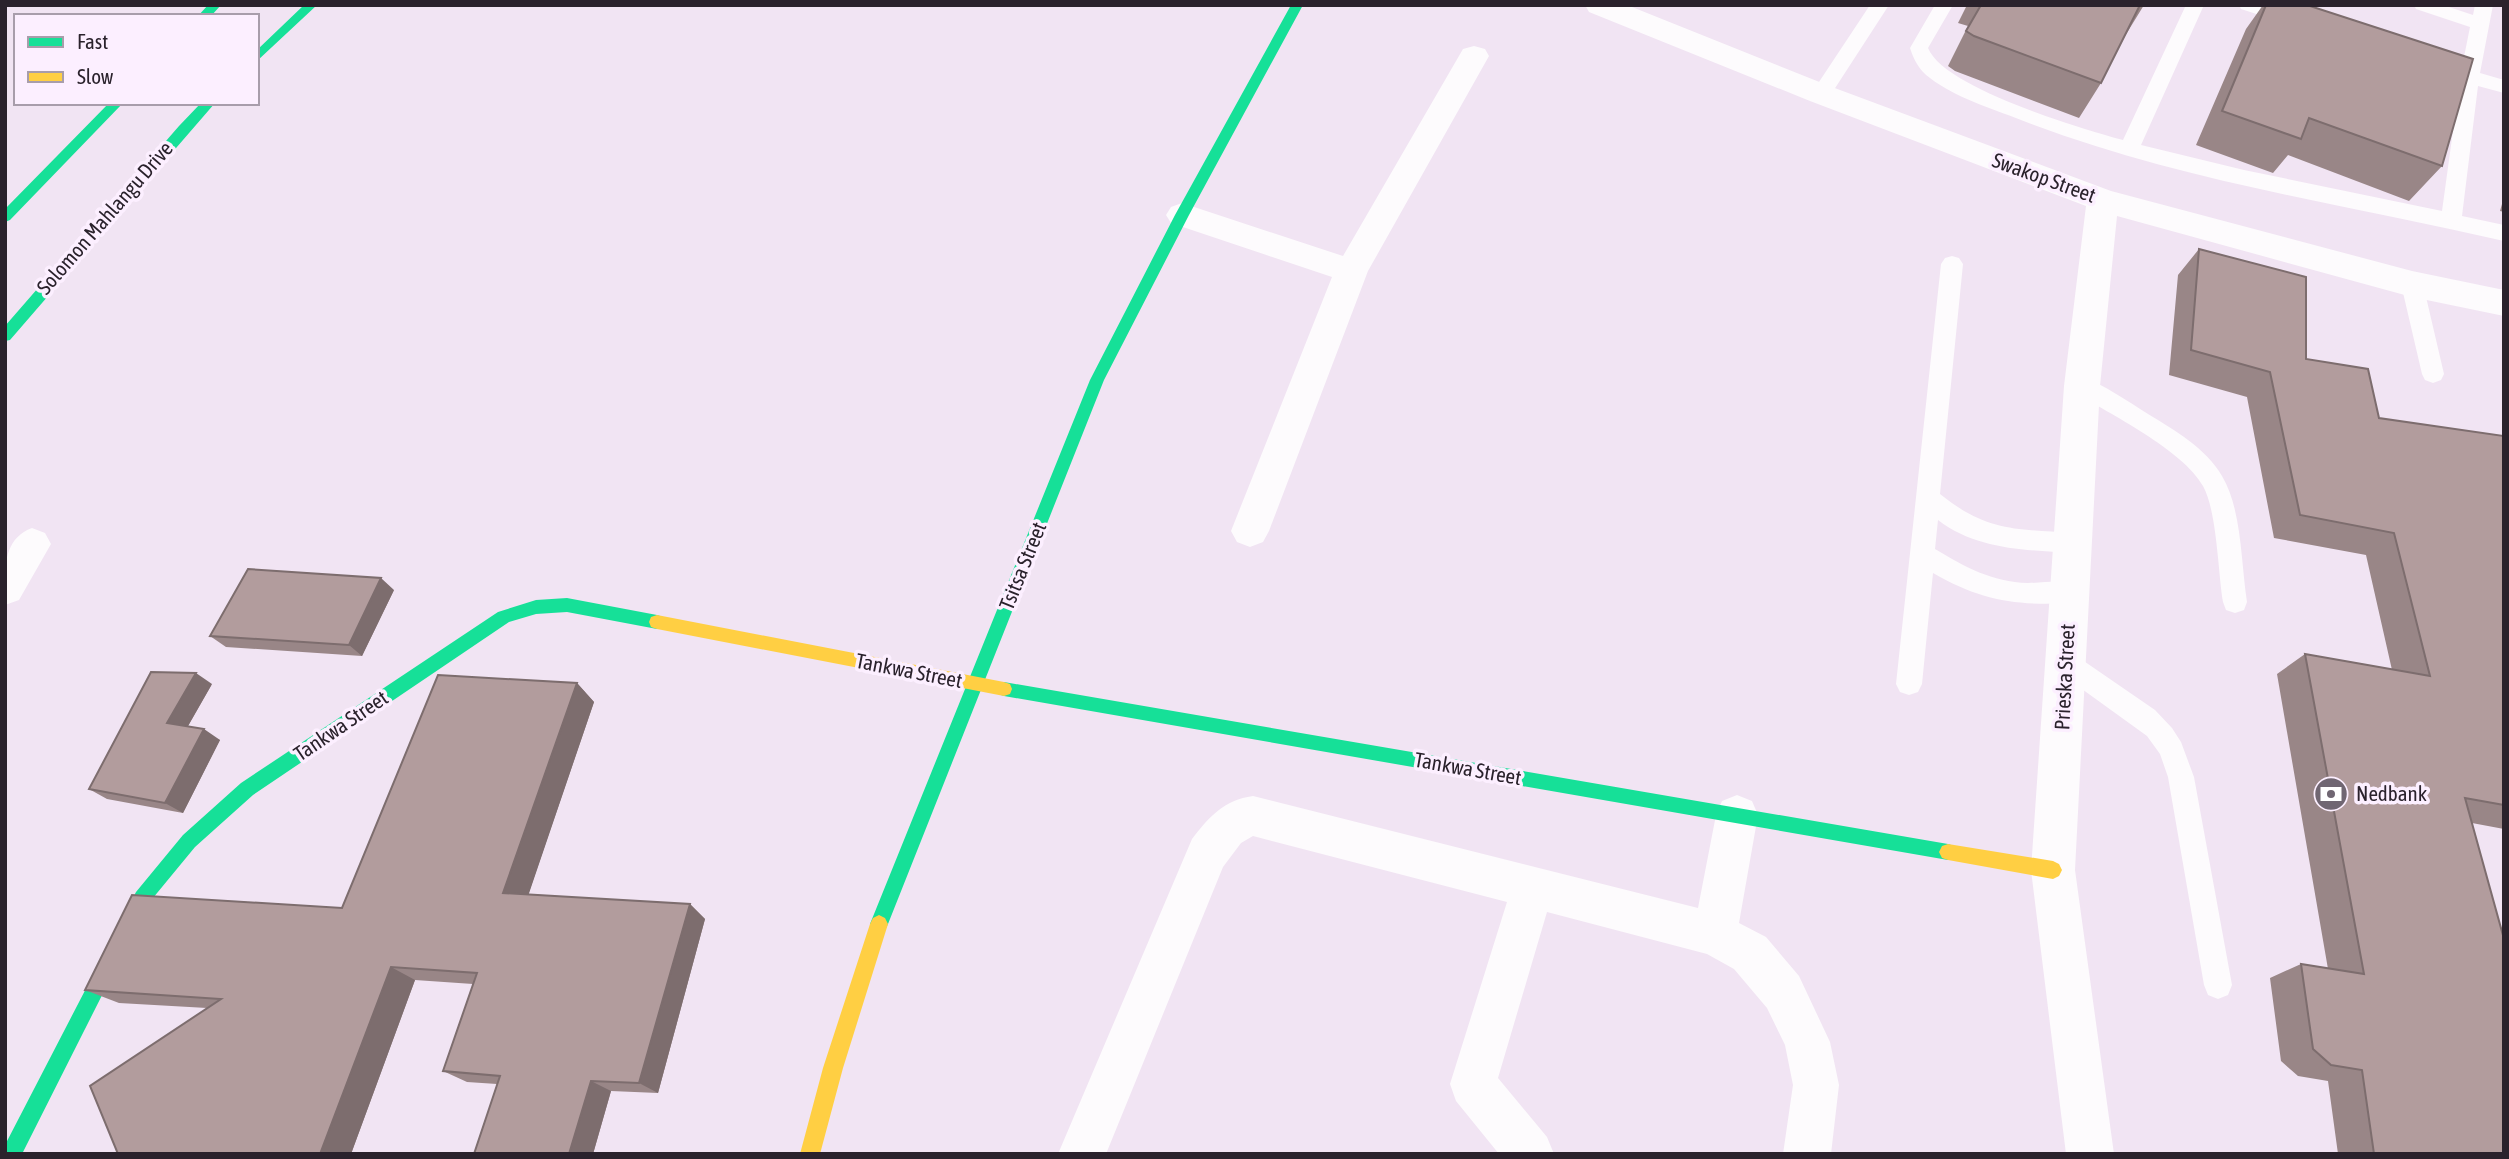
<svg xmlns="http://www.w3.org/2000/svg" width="2509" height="1159" font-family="'Asap Condensed',sans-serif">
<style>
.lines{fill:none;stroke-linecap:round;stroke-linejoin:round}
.lane{fill:#fdfbfd;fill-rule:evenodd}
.street{fill:#fdfbfd;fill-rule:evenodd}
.fast{fill:#16e098;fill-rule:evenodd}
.slow{fill:#ffcf43;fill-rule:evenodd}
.wall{fill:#998687}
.shaded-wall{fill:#7d6d6e}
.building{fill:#b29c9d;stroke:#7d6d6e;stroke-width:2}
.labels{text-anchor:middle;stroke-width:7;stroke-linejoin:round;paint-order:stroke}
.street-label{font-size:21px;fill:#2a222c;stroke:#fcefff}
.poi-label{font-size:21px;fill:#2a222c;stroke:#fcefff;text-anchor:start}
</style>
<rect width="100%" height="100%" fill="#f1e4f3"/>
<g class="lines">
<path class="lane" d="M1870,5h19l-61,94h-14l-3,-5z
M1935,5h18l-25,43c16,40 152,80 195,92l63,-135h18l-63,140 103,25 198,41 18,-131 -29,-9 -3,-5 3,-5 7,-1 24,7 8,-40 -54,-18 -2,-4h29l30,10 2,-10h18l-13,68 24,7v13l-26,-7 -16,130 42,9v16c-161,-37 -328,-61 -483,-121 -30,-12 -65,-22 -91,-42 -11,-8 -16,-18 -20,-30z
M2239,5c18,0 48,-2 60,14l-2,4 -7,2 -49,-16z
M1952,256l7,2 4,6 -23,230c47,38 76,35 133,39l9,3 3,7 -3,7 -9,3c-47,-3 -96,-3 -135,-33l-3,29c30,18 57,33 93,34 16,0 34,-4 50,1l3,8 -3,8 -9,3c-54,3 -89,-3 -136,-30l-11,111 -4,8 -9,3 -9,-3 -4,-8 45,-420 4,-6z
M2412,276l8,2 3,6 21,90 -3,6 -8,3 -8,-3 -3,-6 -21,-90 3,-6z
M2082,377c23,8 45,24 66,37 26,16 58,34 74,62 20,33 19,88 25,126l-3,8 -9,3 -9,-3 -3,-8c-5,-30 -6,-91 -20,-116 -20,-36 -93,-72 -129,-94l-3,-6 3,-6z
M2066,652l9,3 80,55 17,18 9,14 13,35 38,208 -4,10 -10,4 -10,-4 -4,-10 -36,-208 -8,-23 -13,-18 -90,-65 -4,-8 4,-8z"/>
<path class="street" d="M1585,5h42l205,82 279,104 301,80 92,19v26l-92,-19 -295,-81 -17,170 -25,484 39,284h-48l-35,-284 33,-484 22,-180 -276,-105 -221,-89z
M1474,46l11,3 4,7 -121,215 -99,260 -6,11 -13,5 -13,-5 -6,-11 101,-254 -161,-54 -5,-8 5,-8 11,-4 161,53 120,-207z
M32,528l13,5 6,11 -32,56 -14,5c0,-30 -5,-65 27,-77z
M1737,795l15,6 6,14 -19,108 27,14 33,39 31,66 9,43 -8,69h-48l10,-69 -8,-40 -18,-37 -33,-39 -27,-15 -160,-42 -49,166 49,59 7,17h-55l-43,-53 -6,-17 57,-182 -254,-66 -12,7 -18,24 -117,287h-48l134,-315c17,-22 32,-39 61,-43l445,112 18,-93 6,-14z"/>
<path class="fast" d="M208,5h13l-10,11h-13z
M304,5h13l-60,56v-11z
M1291,5h12l-114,210 -85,165 -216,544 -3,6 -6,3 -6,-3 -3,-6 220,-544 85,-165z
M109,103h14l-113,117 -5,2v-13z
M201,103h14l-205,237 -5,1v-15l174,-200z
M567,598l90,17 6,2 2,5 -2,5 -6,2 -90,-17 -31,2 -27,8 -256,173 -58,52 -47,57 -126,250h-17v-9l131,-253 47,-57 58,-52 257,-171 38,-12z
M1004,682l944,162 6,2 3,6 -3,6 -6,2 -944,-164 -6,-2 -2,-5 2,-5z"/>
<path class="slow" d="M657,615l347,67 6,2 2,5 -2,5 -6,2 -347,-67 -6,-2 -2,-5 2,-5z
M1948,844l105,17 6,3 3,6 -3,6 -6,3 -105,-19 -6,-2 -3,-6 3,-6z
M879,915l6,3 3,6 -45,144 -23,86h-20l23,-86 47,-144 3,-6z"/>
</g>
<path class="wall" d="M1967,5h177l-19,31 -24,47 -22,35 -124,-47 -7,-5 20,-40 -10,-3z
M2263,5h44l135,161 -33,35 -121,-46 -15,18 -77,-28 50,-116z
M2504,197v15l-4,-1z
M2199,249l107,110 73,59 125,18v393l-32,-6 32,331h-166l-10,-73 -30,-5 -17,-15 -11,-83 31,-14 27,5 -51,-295 28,-20 87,16 -26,-115 -92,-17 -27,-141 -78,-22 9,-100z
M394,590l-32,66 -136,-9 -16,-11z
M577,683l17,19 -66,193 162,9 15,15 -47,174 -47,-2 -18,63h-119l23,-70 -30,-2 -24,-11 30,-87 -58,-4 -64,174h-233l89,-146 -88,-5 -34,-13 257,-82z
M212,684l-24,42 32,14 -37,73 -76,-14 -18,-10z"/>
<path class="shaded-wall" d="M381,578l13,12 -32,66 -13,-11z
M196,673l16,11 -28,49 -17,-10z
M577,683l17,19 -70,206 -21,-15z
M204,729l16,11 -37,73 -18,-10z
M690,904l15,15 -47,174 -19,-10z
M391,967l24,13 -64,174h-31z
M591,1081l20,10 -18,63h-24z"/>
<path class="building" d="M1981,5h159l-39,78 -127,-47 -8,-5z
M2266,5h41l166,54 -31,107 -133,-48 -8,21 -79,-28z
M2199,249l107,28v82l62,10 11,49 125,18v369l-39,-7 39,141v215h-130l-12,-84 -31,-5 -18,-16 -12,-85 63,10 -59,-320 125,22 -36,-143 -94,-18 -30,-143 -79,-22z
M248,569l133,9 -32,67 -139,-9z
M151,672l45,1 -29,50 37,6 -39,74 -76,-14z
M438,675l139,8 -74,210 187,11 -51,179 -48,-2 -22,73h-95l26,-78 -57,-5 34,-98 -86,-6 -71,187h-202l-28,-68 131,-87 -136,-9 47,-95 210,13z"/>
<defs>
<g id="bank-disc" transform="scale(1.75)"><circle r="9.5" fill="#706672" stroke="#fcefff"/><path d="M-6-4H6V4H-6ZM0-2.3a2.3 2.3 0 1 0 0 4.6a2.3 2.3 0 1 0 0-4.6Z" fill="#fff"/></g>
</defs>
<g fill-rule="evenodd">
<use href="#bank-disc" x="2331" y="794"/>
</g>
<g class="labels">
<g class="street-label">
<text transform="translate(2044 178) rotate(20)" y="7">Swakop Street</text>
<text transform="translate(105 218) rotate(-49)" y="7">Solomon Mahlangu Drive</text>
<text transform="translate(1023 566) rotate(-68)" y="7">Tsitsa Street</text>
<text transform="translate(909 671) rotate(11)" y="7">Tankwa Street</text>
<text transform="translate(2065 677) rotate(-87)" y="7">Prieska Street</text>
<text transform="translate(341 726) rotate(-34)" y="7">Tankwa Street</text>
<text transform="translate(1468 769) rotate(10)" y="7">Tankwa Street</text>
</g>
<g class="poi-label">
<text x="2356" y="801">Nedbank</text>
</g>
</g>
<rect width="2509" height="1159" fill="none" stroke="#2a222c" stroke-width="14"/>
<rect x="14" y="14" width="245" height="91" fill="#fcefff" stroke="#a89dab" stroke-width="2"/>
<rect x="28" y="37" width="35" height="10" fill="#16e098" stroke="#a89dab" stroke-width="2"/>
<text x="77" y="49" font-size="21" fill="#2a222c">Fast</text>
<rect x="28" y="72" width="35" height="10" fill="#ffcf43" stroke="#a89dab" stroke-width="2"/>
<text x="77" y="84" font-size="21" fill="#2a222c">Slow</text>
</svg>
